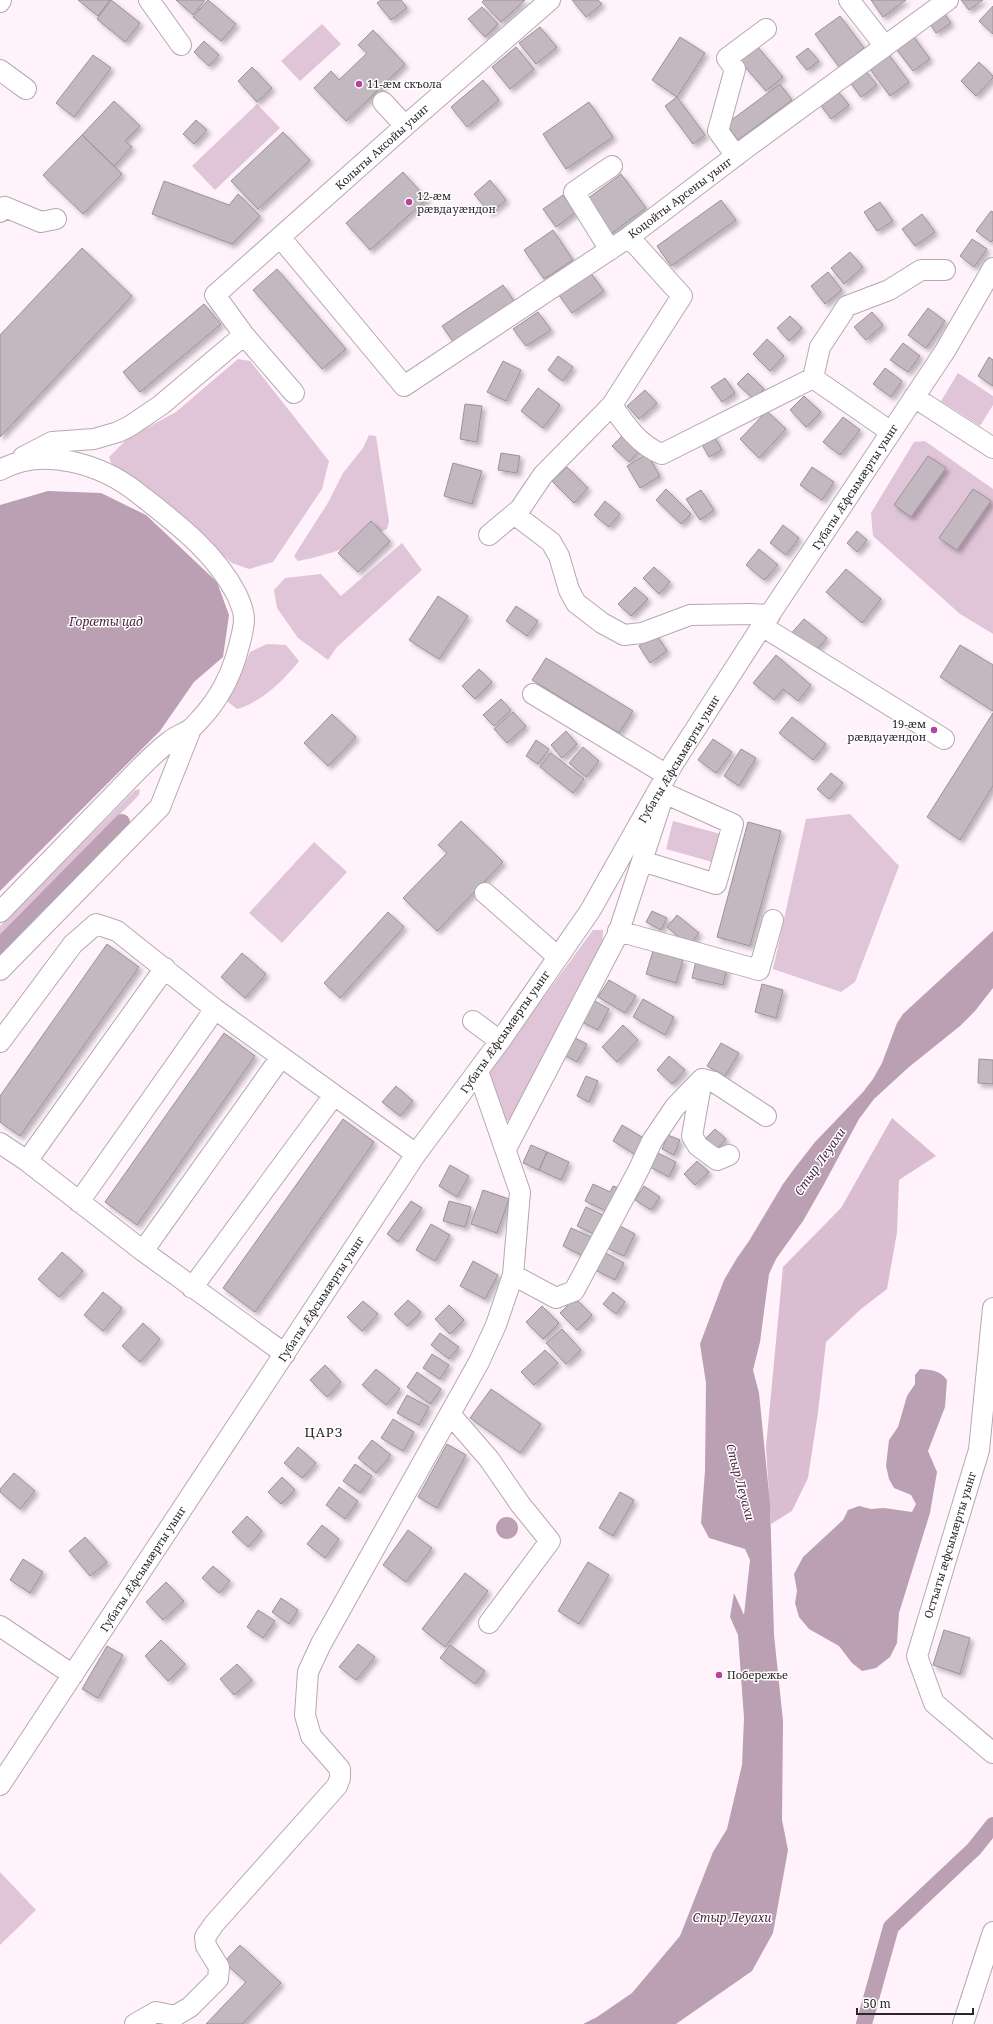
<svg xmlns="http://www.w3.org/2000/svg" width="993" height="2024" font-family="'Noto Serif',serif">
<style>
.green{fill:#e0c4d7}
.forest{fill:#dabdd1}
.water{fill:#bb9fb2}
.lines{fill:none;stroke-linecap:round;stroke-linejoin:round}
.canal{stroke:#bb9fb2;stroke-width:16}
.building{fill:#c4b8c0;stroke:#9c9198;filter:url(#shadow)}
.minor-casing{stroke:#b5a9b1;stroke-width:22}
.minor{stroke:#fff;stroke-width:20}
.poi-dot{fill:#b6439d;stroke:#fff;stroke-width:1.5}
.labels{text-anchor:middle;stroke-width:3;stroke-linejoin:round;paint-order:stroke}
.poi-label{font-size:11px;fill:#2a2629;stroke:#fff;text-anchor:start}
.street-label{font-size:11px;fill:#2a2629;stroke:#fff}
.water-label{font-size:12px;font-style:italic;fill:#4a2340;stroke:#fff}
.quarter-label{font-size:13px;letter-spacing:1px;fill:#2a2629;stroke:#fff}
</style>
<defs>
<filter id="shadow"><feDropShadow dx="3.5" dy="3.5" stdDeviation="2" flood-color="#0004"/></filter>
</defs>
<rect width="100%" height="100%" fill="#fff2fb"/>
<path class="green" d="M322,24l19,20 -41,37 -19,-20z
M257,104l23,24 -65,62 -23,-24z
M238,359l12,2 79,100 -7,28 -49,73 -24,7 -17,-6 -89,-79 -30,-16 -4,-11 19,-19 48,-26z
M958,373l35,23v9l-13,21 -39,-25z
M369,435l7,1 13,85 -2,8c-30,15 -56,26 -89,32l-4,-5 35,-55 14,-28 20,-25z
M925,441l68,48v145l-33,-20 -87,-78 -2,-23 43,-71z
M402,543l20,27 -85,77 -9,13 -30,-22 -21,-30 -3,-18 11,-12 36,-4 20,22z
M267,644l19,1 13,16c-17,21 -36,40 -62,48l-9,-7 1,-13 13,-19 8,-18z
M140,789l-1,6 -139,141v-10l135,-136z
M850,814l49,52 -44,116 -14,10 -68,-23 33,-150z
M673,821l51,14 -8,28 -50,-14z
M314,842l33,30 -65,71 -33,-30z
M593,930h10l-1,22 -87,172 -10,-5 -17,-46z
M0,1872l36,38 -36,35z"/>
<path class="forest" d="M892,1118l44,38 -37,24 -2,52 -10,57 -26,20 -35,33 -8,70 -10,66 -16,33 -21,13 -5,-77 17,-180 58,-59z"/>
<path class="water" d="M48,491l53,2 45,22 34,32 37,35 12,33 -6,42 -29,25 -34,49 -160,160v-386z
M993,931v57l-18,23 -15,15 -51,41 -35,32 -15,20 -36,67 -20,35 -27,38 -7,15 -9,68 -7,28 6,23 11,110 4,132 9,86 -1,99 6,30 -15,83 -21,38 -76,53h-93l14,-7 35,-24 48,-57 33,-84 14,-23 15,-64 2,-47 -6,-83 -8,-18 4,-24 10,22 6,-55 -5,-11 -36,-11 -8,-15 4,-52 1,-88 -6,-39 24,-64 13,-22 12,-17 34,-57 11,-15 21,-27 48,-50 10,-13 9,-16 15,-40 6,-9z
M920,1369c11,1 20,1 27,11l-2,27 -17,44 9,21 -7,41 -31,100 -2,30 -7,14 -14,11 -14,3 -10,-8 -13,-17 -30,-17 -10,-12 -4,-14 2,-12 -3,-17 9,-17 40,-37 5,-10 11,-4 12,3 13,-1 28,4 4,-8 -5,-9 -17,-7 -5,-9 -3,-13 3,-26 9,-13 9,-31 8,-12v-9z
M496 1528a11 11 0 1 1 22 0a11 11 0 1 1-22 0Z"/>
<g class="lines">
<path class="canal" d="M0,946l122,-124
M864,2024l27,-97 83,-78 19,-24"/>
</g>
<path class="building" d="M78,0h32l-12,16z
M111,0l29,23 -15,19 -28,-23z
M176,0h29l-12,15z
M208,0l28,24 -15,17 -28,-24z
M381,0h20l6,8 -16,12 -14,-17z
M484,0h41l-24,22 -19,-20z
M572,0h26l4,4 -16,13z
M871,0h35l-23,17z
M961,0h22l-14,10z
M993,6v28l-14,-13z
M482,7l16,17 -13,13 -17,-18z
M941,9l10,14 -15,10 -9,-14z
M840,16l24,32 -25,19 -24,-33z
M540,27l17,20 -21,17 -17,-21z
M373,30l32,34 -59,57 -32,-33 17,-17 8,9 28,-27 -9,-8z
M911,33l19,26 -17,12 -19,-25z
M680,37l25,16 -28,44 -25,-17z
M204,41l15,14 -10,11 -15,-14z
M757,46l26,31 -17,14 -27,-31z
M516,47l18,22 -24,20 -18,-22z
M808,48l11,13 -12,9 -11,-13z
M886,51l23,31 -19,14 -22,-30z
M93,55l18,13 -37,49 -18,-14z
M979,62l14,14v2l-17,18 -15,-15z
M252,67l20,21 -15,14 -19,-21z
M864,69l13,16 -16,12 -12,-16z
M483,80l16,20 -32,27 -16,-20z
M780,84l12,16 -54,40 -12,-16z
M837,90l12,15 -18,14 -12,-16z
M677,97l28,38 -12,9 -28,-38z
M114,101l26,25 -15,15 7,6 -18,19 -32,-31z
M589,102l24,35 -47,32 -23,-35z
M196,120l11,10 -13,14 -11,-10z
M283,132l27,28 -52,49 -27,-28z
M82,135l40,39 -39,40 -40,-39z
M403,172l24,27 -57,51 -24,-27z
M621,174l25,34 -38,28 -25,-34z
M490,180l16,20 -16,13 -16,-19z
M164,181l65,24 9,-11 22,22 -28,28 -80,-30z
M563,195l12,18 -19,14 -13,-18z
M721,200l15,20 -65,46 -14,-20z
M880,202l13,19 -16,10 -13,-19z
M991,211l2,1v28l-2,2 -15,-11z
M922,214l13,18 -20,14 -13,-17z
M553,230l20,30 -29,19 -20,-29z
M972,239l15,10 -13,18 -14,-11z
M82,248l50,48 -132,141v-102z
M850,252l13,15 -19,17 -13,-16z
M277,269l69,80 -24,20 -69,-79z
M590,272l14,19 -32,22 -14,-19z
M828,272l14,18 -17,14 -14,-18z
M503,285l11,16 -60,42 -12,-17z
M204,304l17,20 -81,68 -17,-20z
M928,308l17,13 -19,27 -18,-13z
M538,312l13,18 -25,16 -13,-17z
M872,312l11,13 -17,15 -12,-13z
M790,316l12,12 -13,13 -12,-13z
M767,339l17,17 -14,15 -17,-17z
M903,343l17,13 -12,16 -18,-12z
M558,356l15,11 -10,14 -15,-11z
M989,357l4,3v26l-15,-10z
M503,361l18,9 -15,31 -19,-9z
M885,368l17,13 -11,16 -18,-13z
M748,373l16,16 -10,10 -17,-15z
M725,378l10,15 -13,9 -11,-15z
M538,388l22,17 -17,23 -22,-17z
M645,390l12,13 -18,16 -12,-13z
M804,396l17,16 -15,15 -16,-17z
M465,404l17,2 -5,36 -17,-3z
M767,411l19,18 -27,29 -19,-19z
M843,417l17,13 -20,25 -17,-13z
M626,432l16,16 -13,14 -17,-16z
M713,434l9,16 -13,7 -9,-16z
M501,453l19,3 -3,17 -19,-3z
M647,454l13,22 -20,12 -13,-22z
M928,456l18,12 -35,49 -17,-12z
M453,463l29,8 -10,33 -28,-8z
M567,467l21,21 -14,15 -22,-22z
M812,467l22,15 -12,18 -22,-15z
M666,489l25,25 -10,10 -25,-24z
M973,489l18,12 -34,49 -18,-12z
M701,490l13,20 -14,10 -14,-21z
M605,501l15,13 -11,13 -15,-12z
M371,521l19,20 -32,31 -20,-19z
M783,525l16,13 -13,17 -16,-12z
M857,531l10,9 -10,12 -10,-9z
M759,549l19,16 -14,15 -18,-15z
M654,567l16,15 -11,12 -16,-16z
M846,569l35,30 -19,24 -36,-31z
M635,587l13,12 -17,17 -13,-12z
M438,596l30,20 -29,43 -30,-19z
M516,606l22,15 -11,15 -21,-15z
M804,619l23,19 -16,18 -23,-19z
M656,634l11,17 -17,12 -11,-17z
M960,645l33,20v46l-53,-34z
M776,655l35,30 -13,16 -15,-12 -9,11 -21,-17z
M546,658l87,53 -14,22 -87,-53z
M479,669l13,13 -17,17 -13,-13z
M501,699l10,11 -17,16 -11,-11z
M513,712l13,14 -19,17 -13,-14z
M993,713v73l-33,54 -33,-23z
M332,714l24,23 -28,29 -24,-23z
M792,717l34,27 -13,16 -34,-27z
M566,731l11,13 -15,14 -11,-13z
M713,739l19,13 -16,21 -18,-13z
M536,740l13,9 -11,15 -12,-8z
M583,747l16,14 -13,16 -17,-14z
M741,749l15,9 -17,28 -15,-10z
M551,753l33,26 -11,14 -33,-26z
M831,773l12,10 -14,16 -12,-10z
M461,821l42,41 -66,69 -34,-33 44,-45 -9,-8z
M748,822l33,9 -31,115 -33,-9z
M652,911l15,7 -6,12 -15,-8z
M388,912l16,15 -64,71 -16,-15z
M677,915l22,18 -10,13 -22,-19z
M107,944l32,23 -119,169 -20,-14v-26z
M653,951l30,9 -7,23 -30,-9z
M242,953l24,21 -21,24 -24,-21z
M696,961l31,7 -4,17 -31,-7z
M609,980l27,16 -11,17 -27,-16z
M762,984l21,6 -7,28 -21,-6z
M591,999l18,10 -11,21 -18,-9z
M643,999l31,18 -9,18 -32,-18z
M623,1025l15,15 -21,22 -15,-15z
M224,1033l31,23 -118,169 -32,-23z
M569,1035l18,9 -10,18 -18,-10z
M721,1043l18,10 -14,23 -18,-10z
M669,1056l16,14 -13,14 -15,-14z
M979,1059l14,1v24l-15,-1z
M586,1076l12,5 -9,21 -12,-6z
M396,1086l17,15 -13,15 -18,-14z
M343,1119l31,23 -119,170 -32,-24z
M622,1125l23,14 -9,16 -23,-14z
M715,1129l11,10 -10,11 -11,-11z
M668,1135l12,5 -6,15 -12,-6z
M531,1145l16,7 -8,18 -16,-7z
M547,1152l22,10 -8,18 -22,-10z
M658,1153l18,9 -7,15 -19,-10z
M697,1161l12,11 -14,13 -11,-11z
M450,1165l19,11 -12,21 -18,-11z
M593,1184l17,8 3,-6 6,2 -11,24 -23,-11z
M644,1186l16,11 -9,13 -16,-10z
M483,1190l26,9 -12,34 -26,-9z
M411,1201l11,7 -24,34 -11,-8z
M449,1201l22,6 -6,20 -22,-6z
M586,1207l19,9 -9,19 -19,-9z
M431,1224l19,11 -15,26 -19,-11z
M618,1225l17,9 -11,22 -17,-8z
M571,1228l20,9 -8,19 -20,-10z
M62,1252l21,19 -24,26 -21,-18z
M604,1252l20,11 -9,17 -20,-10z
M473,1261l25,14 -13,24 -25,-13z
M103,1292l19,16 -19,23 -19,-16z
M613,1292l12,10 -9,12 -13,-10z
M575,1298l17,17 -15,15 -17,-17z
M408,1300l13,12 -14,14 -13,-12z
M363,1301l15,13 -16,17 -15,-14z
M449,1305l15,15 -14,14 -15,-15z
M542,1306l17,17 -16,16 -17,-17z
M143,1323l17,16 -20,23 -18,-16z
M562,1329l19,21 -15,14 -20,-21z
M440,1333l19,14 -10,12 -18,-14z
M545,1350l13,13 -24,22 -13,-13z
M432,1354l17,11 -9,14 -17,-11z
M325,1365l16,17 -14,15 -17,-17z
M376,1369l24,20 -14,16 -24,-20z
M417,1372l24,17 -11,15 -23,-17z
M491,1389l50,35 -21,29 -50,-35z
M407,1395l22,12 -10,18 -22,-12z
M393,1419l21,13 -11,19 -22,-13z
M372,1440l19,15 -15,18 -18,-15z
M447,1444l19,11 -29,53 -19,-11z
M298,1447l18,16 -14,15 -18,-15z
M355,1464l17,12 -12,17 -17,-12z
M14,1473l21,18 -15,18 -20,-17v-3z
M282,1477l13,13 -14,14 -13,-12z
M339,1487l19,14 -13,18 -19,-14z
M620,1492l14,8 -21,36 -14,-8z
M247,1516l15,15 -14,16 -16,-15z
M322,1525l17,14 -14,19 -18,-14z
M408,1530l24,18 -26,34 -23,-17z
M85,1537l22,25 -17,14 -21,-25z
M23,1559l20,13 -13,21 -20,-13z
M588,1562l21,13 -30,49 -21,-13z
M213,1566l17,15 -11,12 -17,-15z
M465,1573l23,18 -43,56 -23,-18z
M166,1582l18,19 -21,19 -17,-18z
M281,1598l17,12 -9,14 -17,-12z
M258,1610l17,11 -12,17 -16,-11z
M944,1630l26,8 -10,36 -27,-9z
M161,1640l24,24 -17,17 -23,-25z
M358,1644l17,13 -19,23 -17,-13z
M450,1645l35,26 -10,13 -35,-26z
M107,1646l16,9 -25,43 -16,-9z
M237,1664l15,16 -18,15 -14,-16z
M240,1945l41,38 -39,41h-36l40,-42 -22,-20z"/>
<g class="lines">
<g class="minor-casing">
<path id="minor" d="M149,0l32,45
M849,0l35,45
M0,2l1,-2
M0,70l26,19
M383,102l22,24
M736,156l-18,-25 17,-62 -8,-11 39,-29
M0,212l5,-5 36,15 15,-3
M280,237l124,149 225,-149 117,-89 202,-148
M610,250l-36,-58 38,-26
M813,378l7,-31 27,-41 42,-16 32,-20h24
M294,393l-50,-58 -29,-40 190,-169 145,-126
M914,397l79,51
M612,405c13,20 28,41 50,49l151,-76 78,54
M23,457l29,-15 42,-3 24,-7 12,-6 31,-21 83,-70
M0,470c43,-24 102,-6 139,24 37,29 76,58 98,101 3,7 7,15 7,24 0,12 -5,26 -8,38 -7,22 -17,41 -32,58 -5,5 -10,12 -15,15 -6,4 -13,6 -19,11 -11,8 -22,19 -31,28 -47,48 -93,96 -139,143
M514,514l37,28 8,14 10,34 7,13 26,20 22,12 18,-2 48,-18 60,-1 20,1
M489,535l31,-26 23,-34 69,-70 70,-109 -53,-59
M762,626l182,113
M533,694l134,81
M642,861l74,23 17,-60 -69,-31
M485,893l73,64
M618,931l141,39 14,-50
M0,970l160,-163 31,-78
M473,1021l27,20
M0,1042l73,-98 23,-20 21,7 98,78 201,145
M702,1079l-10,57 6,10 19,14 12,-5
M0,1143l27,18 116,90 142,103
M506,1149l112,-215 42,-128
M27,1161l138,-193
M79,1202l136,-193
M143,1251l138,-194
M513,1275l43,23 18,-7 64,-120 14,-30 23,-34 27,-28 12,3 52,34
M192,1288l142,-193
M993,1308l-14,142 -62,206 17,47 59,50
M450,1414l39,45 31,45 30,37 -61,82
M0,1626l73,49
M0,1785l416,-631 84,-113 90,-130 83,-147 89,-138 183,-275 48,-83
M135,2024l21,-12 19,4 15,-9 28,-28 1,-12 -13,-21 -1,-9 9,-13 123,-138 3,-8v-9l-29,-33 -6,-21 3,-43 13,-28 158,-282 17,-37 17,-50 7,-83 -42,-121
M963,2024l30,-92"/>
</g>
<use href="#minor" class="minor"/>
</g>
<g class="poi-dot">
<circle cx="359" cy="84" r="4"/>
<circle cx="409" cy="202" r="4"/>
<circle cx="934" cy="730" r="4"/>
<circle cx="719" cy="1675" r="4"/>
</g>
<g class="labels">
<g class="poi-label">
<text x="367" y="88">11-æм скъола</text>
<text x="417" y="200">12-æм<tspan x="417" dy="13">рӕвдауӕндон</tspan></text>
<text x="926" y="728" text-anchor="end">19-æм<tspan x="926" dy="13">рӕвдауӕндон</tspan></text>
<text x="727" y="1679">Побережье</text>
</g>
<g class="street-label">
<text transform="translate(382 147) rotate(-42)" y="4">Колыты Аксойы уынг</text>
<text transform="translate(680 198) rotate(-37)" y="4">Коцойты Арсены уынг</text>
<text transform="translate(855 487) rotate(-57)" y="4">Губаты Æфсымæрты уынг</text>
<text transform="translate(679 759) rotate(-59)" y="4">Губаты Æфсымæрты уынг</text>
<text transform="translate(505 1032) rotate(-55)" y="4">Губаты Æфсымæрты уынг</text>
<text transform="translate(321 1299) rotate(-57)" y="4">Губаты Æфсымæрты уынг</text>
<text transform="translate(950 1545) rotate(-73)" y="4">Остъаты æфсымæрты уынг</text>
<text transform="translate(143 1569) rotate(-57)" y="4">Губаты Æфсымæрты уынг</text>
</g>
<g class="water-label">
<text x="106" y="626">Горӕты цад</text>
<text transform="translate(820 1162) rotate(-55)" y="4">Стыр Леуахи</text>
<text transform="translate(740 1482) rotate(75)" y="4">Стыр Леуахи</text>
<text x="732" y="1922">Стыр Леуахи</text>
</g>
<g class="quarter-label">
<text x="324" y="1437">ЦАРЗ</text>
</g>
</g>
<path d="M857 2008v6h116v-6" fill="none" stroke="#2a2629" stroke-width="2"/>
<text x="863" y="2008" font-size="12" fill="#2a2629" stroke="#ffffff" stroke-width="3" paint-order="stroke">50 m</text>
</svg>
